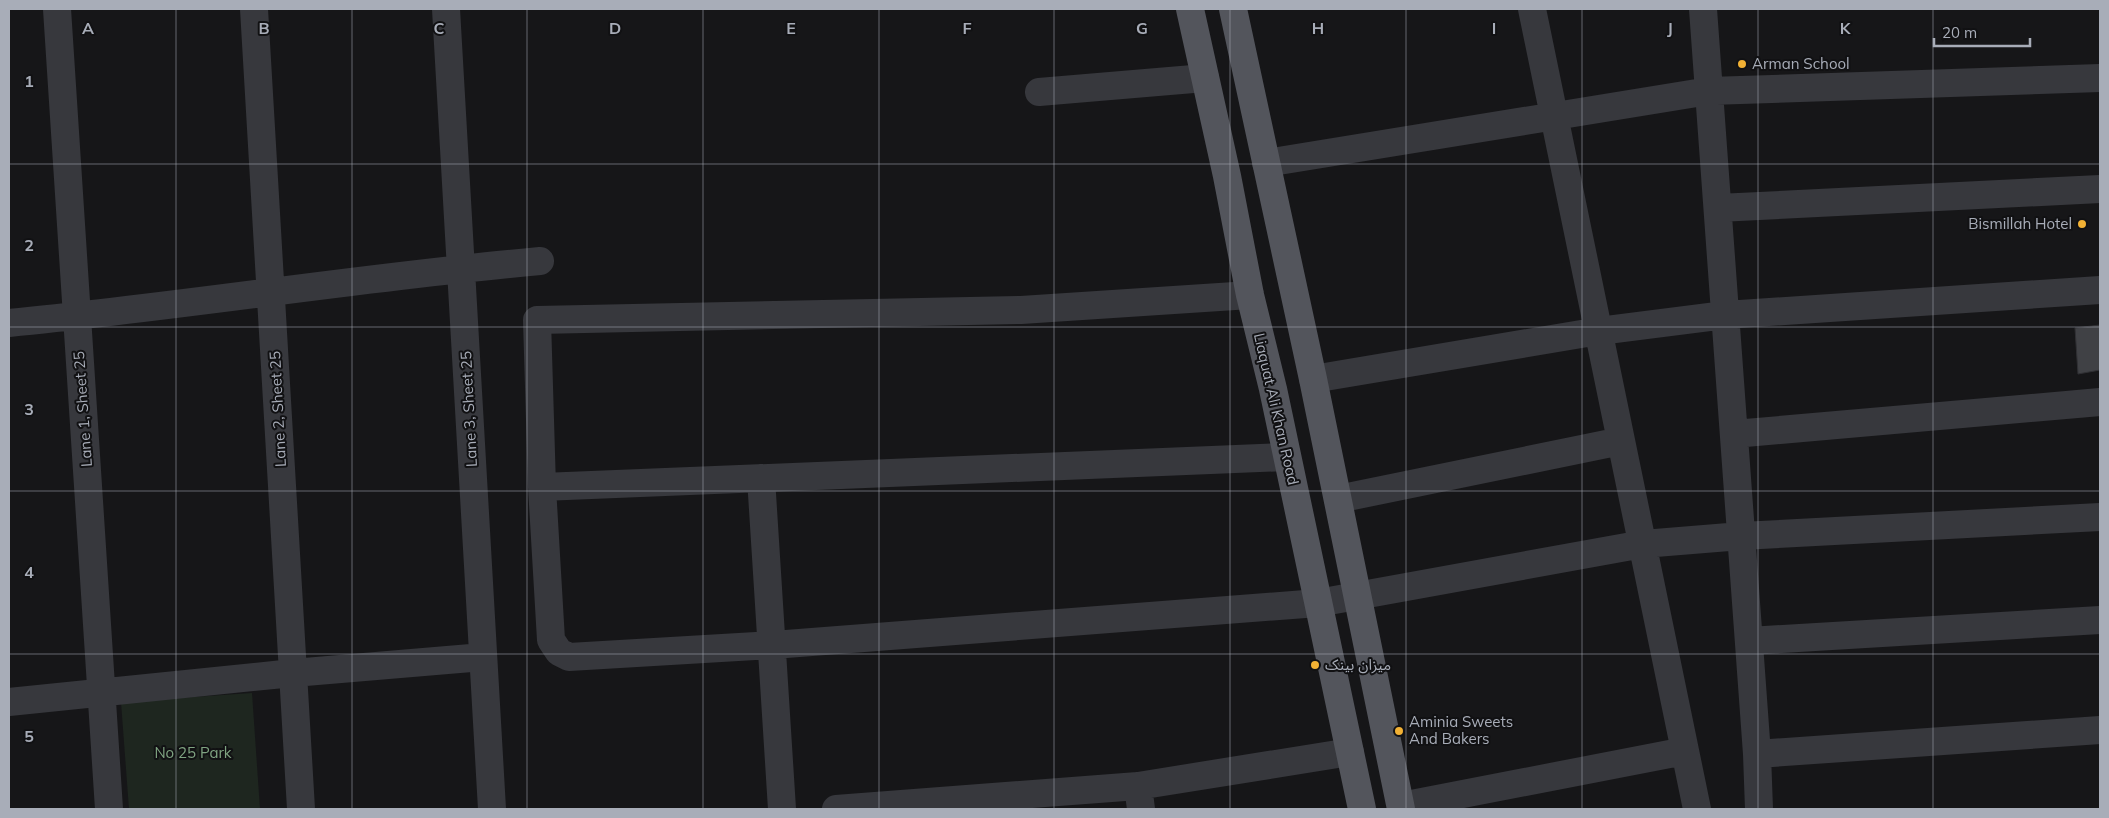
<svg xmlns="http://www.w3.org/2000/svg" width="2109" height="818" font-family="Mulish,'Noto Sans Arabic',sans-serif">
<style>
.green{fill:#1e261f}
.building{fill:#404145;stroke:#303034}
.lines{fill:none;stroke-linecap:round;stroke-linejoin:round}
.minor{stroke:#37383d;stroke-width:28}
.major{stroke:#53555c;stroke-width:28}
.grid{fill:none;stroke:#a8adb8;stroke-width:1;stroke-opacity:0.55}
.poi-dot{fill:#f2b134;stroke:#111113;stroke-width:2}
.labels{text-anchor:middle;stroke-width:4;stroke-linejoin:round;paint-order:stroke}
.poi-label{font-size:15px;fill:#a8adb8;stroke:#111113;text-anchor:start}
.street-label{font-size:15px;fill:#a8adb8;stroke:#111113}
.park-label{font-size:15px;fill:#7fa381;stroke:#111113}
.grid-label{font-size:16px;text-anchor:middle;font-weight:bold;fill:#a8adb8;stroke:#111113;stroke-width:4;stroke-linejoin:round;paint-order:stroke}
</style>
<rect width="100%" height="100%" fill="#161618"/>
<path class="green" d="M252,693l8,116h-131l-8,-107z"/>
<path class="building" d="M2100,325v45l-22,4 -3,-46z"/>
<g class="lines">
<path class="minor" d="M57,9l52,800
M254,9l47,800
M446,9l46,800
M1532,9l165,800
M1703,9l54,745 2,55
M1039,92l166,-14
M1266,163l443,-72 391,-13
M1718,208l382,-19
M1250,295l-229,15 -484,10 5,167 745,-30
M9,323c177,-17 353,-46 531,-62
M1313,379l286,-48 126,-16 375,-25
M1734,434l366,-32
M761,478l21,331
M542,487l9,153 8,12 10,5 204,-12 545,-42 325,-59 98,-8 359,-19
M1338,499l283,-58
M1749,641l351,-21
M9,702l284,-29 190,-16
M1757,754l343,-24
M1138,786l3,23
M1401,806l284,-55
M836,809l302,-23 212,-34"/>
<path class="major" d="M1190,9l37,167 23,119 23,94 89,420
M1233,9l80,370 88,430"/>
</g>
<path class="grid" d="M176,9v800M352,9v800M527,9v800M703,9v800M879,9v800M1054,9v800M1230,9v800M1406,9v800M1582,9v800M1758,9v800M1933,9v800M9,164h2091M9,327h2091M9,491h2091M9,654h2091"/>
<g class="poi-dot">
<circle cx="1742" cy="64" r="5"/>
<circle cx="2082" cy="224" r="5"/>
<circle cx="1315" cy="665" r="5"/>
<circle cx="1399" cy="731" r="5"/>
</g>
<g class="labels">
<g class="poi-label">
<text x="1752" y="69">Arman School</text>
<text x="2072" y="229" text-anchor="end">Bismillah Hotel</text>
<text x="1325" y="670">میزان بینک</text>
<text x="1409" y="727">Aminia Sweets<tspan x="1409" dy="17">And Bakers</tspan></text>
</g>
<g class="street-label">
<text transform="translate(83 409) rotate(-94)" y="5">Lane 1, Sheet 25</text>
<text transform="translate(278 409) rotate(-93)" y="5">Lane 2, Sheet 25</text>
<text transform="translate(469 409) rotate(-93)" y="5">Lane 3, Sheet 25</text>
<text transform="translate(1276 409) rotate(77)" y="5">Liaquat Ali Khan Road</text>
</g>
<g class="park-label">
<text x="193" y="758">No 25 Park</text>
</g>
</g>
<g class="grid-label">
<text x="88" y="34">A</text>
<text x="264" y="34">B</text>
<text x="439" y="34">C</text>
<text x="615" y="34">D</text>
<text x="791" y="34">E</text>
<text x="967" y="34">F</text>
<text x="1142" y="34">G</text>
<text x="1318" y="34">H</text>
<text x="1494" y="34">I</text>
<text x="1670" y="34">J</text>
<text x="1845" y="34">K</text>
<text x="29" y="87">1</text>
<text x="29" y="251">2</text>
<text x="29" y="415">3</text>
<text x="29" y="578">4</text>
<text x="29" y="742">5</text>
</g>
<rect width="2109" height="818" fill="none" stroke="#a8adb8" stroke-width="20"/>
<path d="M1934 38v8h96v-8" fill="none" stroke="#a8adb8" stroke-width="2.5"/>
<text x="1942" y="38" font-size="15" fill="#a8adb8" stroke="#111113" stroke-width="4" paint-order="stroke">20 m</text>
</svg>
